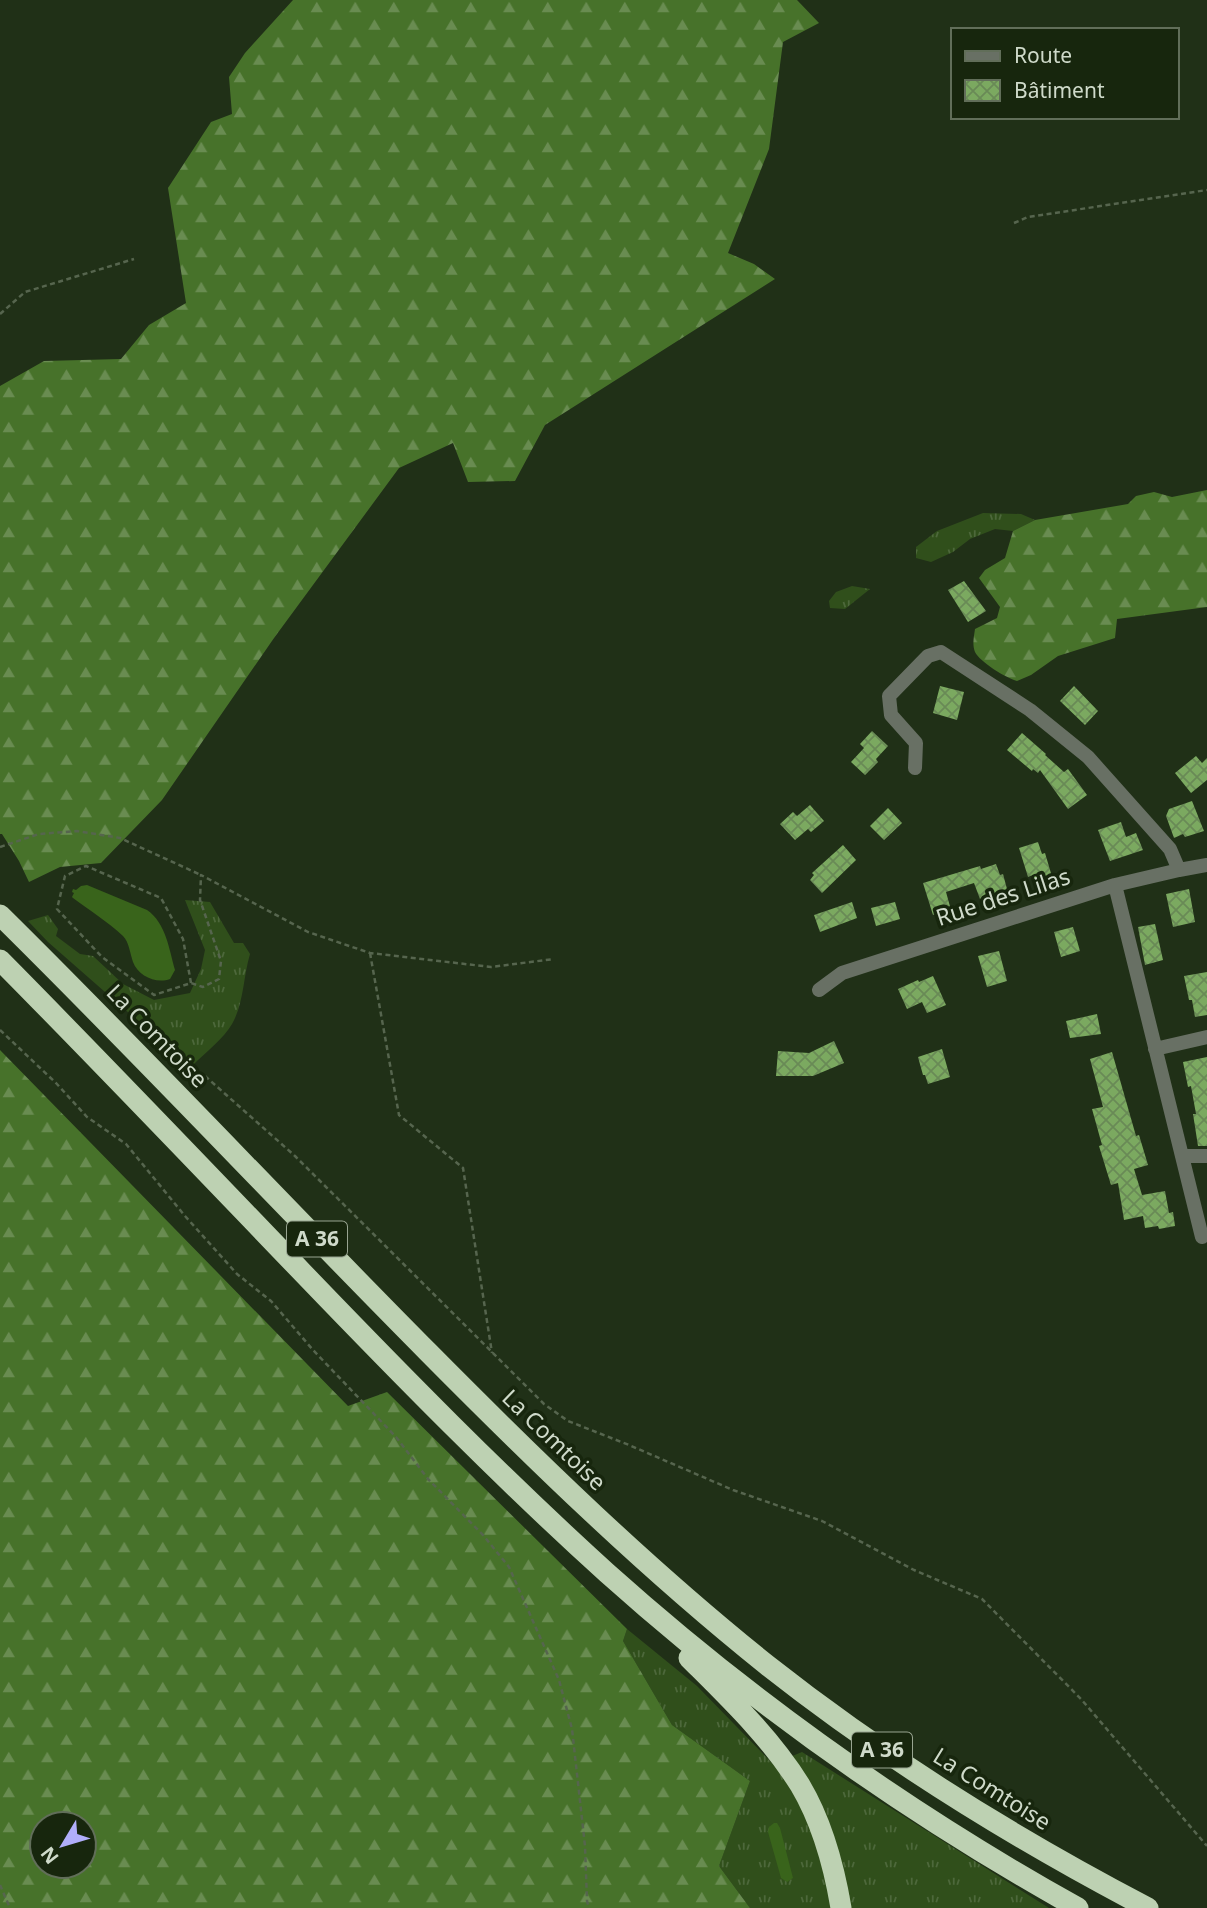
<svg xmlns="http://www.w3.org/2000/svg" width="1207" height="1908" font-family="'Noto Sans',sans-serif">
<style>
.grass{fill:url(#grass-tufts)}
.forest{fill:url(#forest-firs);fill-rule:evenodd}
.water{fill:#39641b}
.building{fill:url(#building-cross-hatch)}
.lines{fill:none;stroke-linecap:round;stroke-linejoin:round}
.path{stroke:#56654e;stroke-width:2.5;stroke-dasharray:5 3.5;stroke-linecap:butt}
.street{stroke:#687064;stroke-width:14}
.highway{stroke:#bdd1b2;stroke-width:21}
.labels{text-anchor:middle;stroke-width:7;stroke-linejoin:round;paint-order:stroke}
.shield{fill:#17260d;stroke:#98a491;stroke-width:2}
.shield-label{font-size:21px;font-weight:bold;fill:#cfdaca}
.street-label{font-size:23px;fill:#cfdaca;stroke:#17260d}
</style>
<defs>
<pattern id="grass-tufts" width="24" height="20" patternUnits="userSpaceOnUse" patternTransform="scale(1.75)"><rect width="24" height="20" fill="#304f1b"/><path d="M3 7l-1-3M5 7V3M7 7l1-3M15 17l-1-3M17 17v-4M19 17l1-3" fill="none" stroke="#4d683b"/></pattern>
<pattern id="forest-firs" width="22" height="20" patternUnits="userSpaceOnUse" patternTransform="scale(1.75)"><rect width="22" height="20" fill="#47722a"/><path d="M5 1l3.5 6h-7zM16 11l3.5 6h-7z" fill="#698c51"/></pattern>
<pattern id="building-cross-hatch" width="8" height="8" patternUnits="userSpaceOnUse" patternTransform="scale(1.75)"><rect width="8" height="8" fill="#7ba960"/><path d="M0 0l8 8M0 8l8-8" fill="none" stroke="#698a56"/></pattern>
</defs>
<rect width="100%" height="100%" fill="#203017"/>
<path class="grass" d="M983,513l38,1 14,6 -22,11 -18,-2 -25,10 -17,13 -22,10 -15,-4v-11l21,-16z
M852,586l18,3 -25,20 -15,-1 -1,-7 7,-9z
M185,900l25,2 24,41h9l7,11c-7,23 -6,49 -18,70 -8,14 -27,29 -39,41l6,17 -6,3 -16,-26 -40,-39 -89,-78 -20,-21 20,-6 10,14 -2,7 24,18 13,2 30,28 31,16 36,-7 11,-24 4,-19z
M627,1629l70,57 76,78 29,-12 247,156h-299l-31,-42 31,-85 -78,-56 -49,-84z"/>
<path class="forest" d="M293,0h504l22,23 -36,19 -14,107 -41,104 26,11 21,15 -230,146 -30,56 -47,1 -15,-39 -54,25 -125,170 -112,162 -61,63 -41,4 -31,15 -10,-21 -17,-27h-2v-448l44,-25 77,-2 28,-34 37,-22 -18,-115 43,-66 21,-8 -3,-37 16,-24z
M1207,490v117l-90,12 -2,19 -57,18 -27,19 -14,6c-11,-3 -37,-19 -42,-29 -3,-8 -1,-15 0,-23l22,-11 3,-11 -21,-29 6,-8 20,-12 8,-27 22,-11 93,-16 8,-8 18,-4 18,5z
M0,1050l348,356 39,-14 240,237 -4,12 49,84 78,56 -31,85 31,42h-750zM42,1824h42v42h-42z"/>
<path class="water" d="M87,885l60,25c19,13 22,39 28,60l-5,9c-14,5 -32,-3 -37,-17 -3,-9 -4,-20 -10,-26 -15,-14 -34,-26 -50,-38l-1,-1 2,-4 -2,-1 1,-3 3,1 5,-4z
M774,1823h3l3,5 13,50 -6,4 -6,-4 -13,-46 1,-5z"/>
<path class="building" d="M964,581l22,30 -18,11 -20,-32z
M940,686l24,6 -7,28 -24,-7z
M1074,686l24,25 -13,14 -25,-24z
M872,731l16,15 -12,13 2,3 -13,13 -14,-13 13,-14 -4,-4z
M1022,733l24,21 -1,1 19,17 4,-3 19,26 -19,14 -28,-39 -2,3 -5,-4 -1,2 -25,-21z
M1196,756l6,7 5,-5v22l-16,13 -16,-20z
M1192,801l12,30 -19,6 -2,-3 -9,4 -8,-22 3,-7z
M810,805l14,16 -13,11 -3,-3 -13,11 -15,-16 13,-12 4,4z
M888,808l14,15 -18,17 -14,-14z
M1121,822l5,15 10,-4 7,17 -33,11 -12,-31z
M1038,842l4,12 3,-1 8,27 -16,5 -4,-10 -5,2 -9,-29z
M843,845l13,15 -34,33 -12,-13 4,-5 -2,-2z
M996,864l4,11 3,-1 4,15 -27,10 -6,-16 -28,9 5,18 -18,5 -10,-32 57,-17 1,3z
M1189,889l6,33 -22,5 -7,-33z
M852,902l5,16 -37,14 -6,-17z
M895,902l5,17 -24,7 -5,-18z
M1155,924l8,36 -18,5 -7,-38z
M1073,927l7,24 -19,6 -7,-25z
M999,951l8,30 -20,6 -9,-31z
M1207,972v43l-12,2 -3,-17h-3l-5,-24z
M933,976l13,29 -19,8 -5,-11 -15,7 -9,-20 20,-9 1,2z
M1097,1014l4,20 -31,4 -4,-17z
M834,1041l10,22 -31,13h-37l2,-25 31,2z
M942,1049l8,28 -22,7 -3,-9h-2l-5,-18z
M1112,1052l24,84 3,-1 9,30 -14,4 8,26 23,-4 4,22 4,-1 2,14 -16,3 -1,-3 -13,2 -2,-12 -19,4 -6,-37 -7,2 -12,-39 3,-1 -10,-36 11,-2 -13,-48z
M1207,1057v89h-9l-5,-32h3l-5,-28 -3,1 -5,-25z"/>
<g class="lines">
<path class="path" d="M1014,223l14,-6 179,-27
M0,314l25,-22 109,-33
M0,847l39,-13 38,-3 43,7 81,37
M370,953l29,162 64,53 29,185
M191,983l-8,-44 -22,-41 -75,-32 -21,10 -8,33 45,48 52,38 37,-12 12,4 16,-8 2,-18 -21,-61 1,-25 107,57 62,21 121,14 63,-8
M0,1030l56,53 31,34 39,27 59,72 52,58 34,27 42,49 83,87 32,42 55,56 26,32 50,113 13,49 13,117 2,55 2,7
M205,1076l90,80 249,248 24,17 61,24 104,45 89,31 92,49 68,29 99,100 126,147
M0,1885l10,23"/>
<path class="street" d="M915,768l1,-25 -25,-28 -2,-19 39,-40 13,-4 89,58 58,47 82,92 9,21
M1115,885l87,352
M819,990l23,-17 273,-88 64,-15 28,-5
M1155,1049l52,-12
M1182,1156h25"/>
<path class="highway" d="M0,915c146,144 285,293 429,438 108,109 218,216 338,312 119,94 247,173 381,243
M0,960c102,103 202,208 302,312 99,103 199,205 305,301 144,129 302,241 471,335
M689,1658c40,40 81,79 111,127 22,37 34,81 41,123"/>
</g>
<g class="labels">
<g class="shield">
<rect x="287" y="1221.5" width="60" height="35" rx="5"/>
<rect x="852" y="1732.5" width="60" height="35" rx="5"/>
</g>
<g class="shield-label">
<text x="317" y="1246">A 36</text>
<text x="882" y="1757">A 36</text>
</g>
<g class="street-label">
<text transform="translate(1003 897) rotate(-18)" y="8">Rue des Lilas</text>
<text transform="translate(157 1036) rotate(46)" y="8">La Comtoise</text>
<text transform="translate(554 1440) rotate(44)" y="8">La Comtoise</text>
<text transform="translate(992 1789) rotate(32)" y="8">La Comtoise</text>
</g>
</g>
<rect x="951" y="28" width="228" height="91" fill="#17260d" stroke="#616e59" stroke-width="2"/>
<rect x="965" y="51" width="35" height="10" fill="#687064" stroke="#616e59" stroke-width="2"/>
<text x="1014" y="63" font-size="21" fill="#cfdaca">Route</text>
<rect x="965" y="80" width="35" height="21" fill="url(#building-cross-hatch)" stroke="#616e59" stroke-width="2"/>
<text x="1014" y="98" font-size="21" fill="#cfdaca">Bâtiment</text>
<g transform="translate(63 1845) rotate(232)"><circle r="33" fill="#17260d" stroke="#616e59" stroke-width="2"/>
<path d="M0-5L12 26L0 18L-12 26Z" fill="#b0aefa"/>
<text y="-10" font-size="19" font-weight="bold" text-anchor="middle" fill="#cfdaca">N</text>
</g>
</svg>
